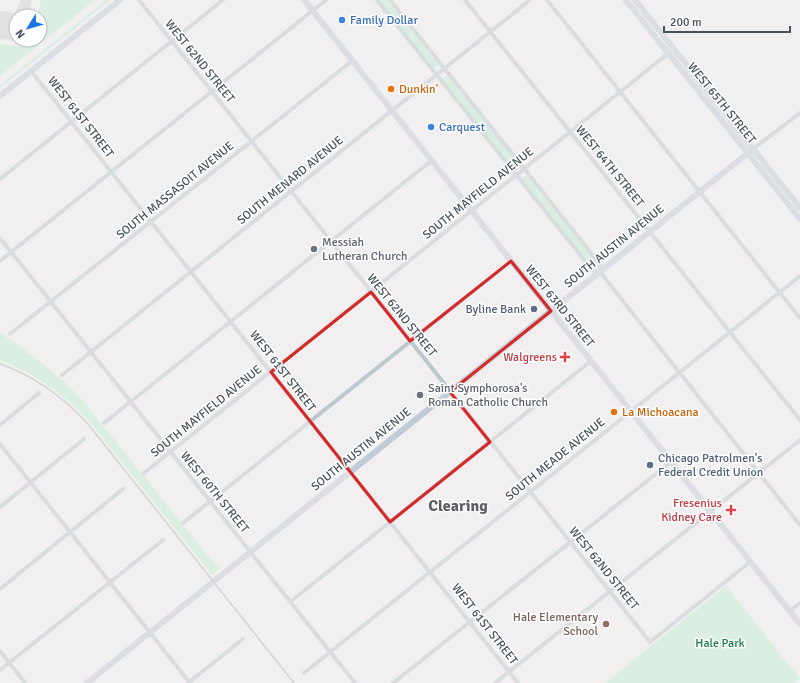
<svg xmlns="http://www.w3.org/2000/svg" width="800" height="683" font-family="Signika,sans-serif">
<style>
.green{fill:#beefd0}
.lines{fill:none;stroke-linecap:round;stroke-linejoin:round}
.taxiway{stroke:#d1d2d4;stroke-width:11}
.runway{stroke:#d1d2d4;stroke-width:28}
.street{stroke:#bdc7ce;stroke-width:4}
.secondary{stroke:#c0cbd6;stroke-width:6}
.rail{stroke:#b1b4b9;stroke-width:1.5}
.marked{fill:none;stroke:#d62828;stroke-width:3;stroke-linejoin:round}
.shop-dot{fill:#3f7fe0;stroke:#fff;stroke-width:1.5}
.food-dot{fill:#e8710a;stroke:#fff;stroke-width:1.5}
.worship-dot{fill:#6b7280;stroke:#fff;stroke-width:1.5}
.service-dot{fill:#5c6f8a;stroke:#fff;stroke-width:1.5}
.health-dot{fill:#e0444e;stroke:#fff;stroke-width:1.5}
.education-dot{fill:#8d6e63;stroke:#fff;stroke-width:1.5}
.labels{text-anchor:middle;stroke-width:3;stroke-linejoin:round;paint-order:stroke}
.shop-label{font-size:12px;fill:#366cbe;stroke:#fff;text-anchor:start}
.street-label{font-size:12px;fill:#47535c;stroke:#fff}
.food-label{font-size:12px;fill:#c56008;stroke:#fff;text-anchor:start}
.worship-label{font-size:12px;fill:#5b616d;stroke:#fff;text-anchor:start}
.service-label{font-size:12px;fill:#4e5e75;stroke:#fff;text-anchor:end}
.health-label{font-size:12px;fill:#be3a42;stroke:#fff;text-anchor:end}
.education-label{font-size:12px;fill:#785e54;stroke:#fff;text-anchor:end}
.park-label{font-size:12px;fill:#187d49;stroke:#fff}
.district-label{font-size:16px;font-weight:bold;fill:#5c5f64;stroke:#fff}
</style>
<rect width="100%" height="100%" fill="#f1efef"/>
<path class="green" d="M41,0h54l-95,76v-32l32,4 2,-8h6v-24h-3z
M106,0h4l-110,88v-3z
M379,0h8l52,65 -5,4z
M447,75l72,90 -5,4 -72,-90z
M526,175l72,90 -5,4 -71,-90z
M0,333c30,19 59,42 83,68l136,168 -7,6 -122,-153c-28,-29 -52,-47 -90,-62z
M726,586l74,93 -6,4h-189z"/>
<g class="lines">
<path class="taxiway" d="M19,16l6,-10 1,-6
M0,24l7,-1 9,-4"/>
<path class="runway" d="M0,25l16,2"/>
<path class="street" d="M139,0l511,642 100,-80
M377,0l216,271 7,1
M390,0l194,244 16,21v7l200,253
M465,0l335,420
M547,0l253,318
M31,71l487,612
M753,149l47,-36
M0,179l223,-179
M0,238l355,445
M0,261l326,-261
M10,334l342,-273
M62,375l468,-375
M104,423l327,-262
M0,425l39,-32
M0,444l190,239
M144,473l526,-421
M0,507l84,-68
M183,523l328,-262
M0,589l123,-100
M290,602l301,-241
M790,611l10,-8
M0,651l25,32
M0,670l163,-130
M304,673l496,-397
M188,683l55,-44
M393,683l278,-221
M495,683l305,-243"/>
<path class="secondary" d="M304,0l496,624
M626,0l174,219
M635,0l165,208
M0,96l120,-96
M87,683l666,-534"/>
<path class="rail" d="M0,364c35,12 63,33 88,60l206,259"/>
</g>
<path d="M0 0H800V683H0ZM511,261l40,50 -101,81 40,50 -100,80 -119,-150 100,-80 39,49z" fill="#f1efef" fill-opacity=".55" fill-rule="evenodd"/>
<path class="marked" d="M511,261l40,50 -101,81 40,50 -100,80 -119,-150 100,-80 39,49z"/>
<g class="shop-dot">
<circle cx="342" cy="20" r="4"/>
<circle cx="431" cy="127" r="4"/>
</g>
<g class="food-dot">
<circle cx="391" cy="89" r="4"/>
<circle cx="614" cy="412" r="4"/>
</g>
<g class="worship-dot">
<circle cx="314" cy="249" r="4"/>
<circle cx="420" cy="395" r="4"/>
</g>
<g class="service-dot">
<circle cx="534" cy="309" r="4"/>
<circle cx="650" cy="465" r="4"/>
</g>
<g class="health-dot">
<path d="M563 351h4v4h4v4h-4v4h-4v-4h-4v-4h4z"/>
<path d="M729 504h4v4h4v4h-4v4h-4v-4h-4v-4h4z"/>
</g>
<circle class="education-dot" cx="606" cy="624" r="4"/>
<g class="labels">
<g class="shop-label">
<text x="350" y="24">Family Dollar</text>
<text x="439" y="131">Carquest</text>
</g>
<g class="street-label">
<text transform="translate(200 61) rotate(51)" y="4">WEST 62ND STREET</text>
<text transform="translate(722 103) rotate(51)" y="4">WEST 65TH STREET</text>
<text transform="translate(81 117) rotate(52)" y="4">WEST 61ST STREET</text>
<text transform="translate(610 166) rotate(51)" y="4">WEST 64TH STREET</text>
<text transform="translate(290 180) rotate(-39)" y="4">SOUTH MENARD AVENUE</text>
<text transform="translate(175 190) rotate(-39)" y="4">SOUTH MASSASOIT AVENUE</text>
<text transform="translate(478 193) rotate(-39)" y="4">SOUTH MAYFIELD AVENUE</text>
<text transform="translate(614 246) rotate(-39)" y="4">SOUTH AUSTIN AVENUE</text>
<text transform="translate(560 306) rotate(51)" y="4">WEST 63RD STREET</text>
<text transform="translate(402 315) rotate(51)" y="4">WEST 62ND STREET</text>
<text transform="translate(283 371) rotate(52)" y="4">WEST 61ST STREET</text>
<text transform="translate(206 411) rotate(-39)" y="4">SOUTH MAYFIELD AVENUE</text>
<text transform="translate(361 449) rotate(-39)" y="4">SOUTH AUSTIN AVENUE</text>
<text transform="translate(555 459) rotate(-39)" y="4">SOUTH MEADE AVENUE</text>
<text transform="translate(215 492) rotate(51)" y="4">WEST 60TH STREET</text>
<text transform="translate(604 568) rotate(51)" y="4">WEST 62ND STREET</text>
<text transform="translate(485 624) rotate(52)" y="4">WEST 61ST STREET</text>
</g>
<g class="food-label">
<text x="399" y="93">Dunkin'</text>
<text x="622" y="416">La Michoacana</text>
</g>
<g class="worship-label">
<text x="322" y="246">Messiah<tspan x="322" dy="14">Lutheran Church</tspan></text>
<text x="428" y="392">Saint Symphorosa's<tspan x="428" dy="14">Roman Catholic Church</tspan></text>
</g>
<g class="service-label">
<text x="526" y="313">Byline Bank</text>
<text x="658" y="462" text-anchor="start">Chicago Patrolmen's<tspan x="658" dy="14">Federal Credit Union</tspan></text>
</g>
<g class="health-label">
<text x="557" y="361">Walgreens</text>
<text x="722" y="507">Fresenius<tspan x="722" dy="14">Kidney Care</tspan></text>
</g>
<g class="education-label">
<text x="598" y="621">Hale Elementary<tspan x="598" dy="14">School</tspan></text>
</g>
<g class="park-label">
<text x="720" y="647">Hale Park</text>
</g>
<g class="district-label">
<text x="458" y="511">Clearing</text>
</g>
</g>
<g transform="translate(28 28) rotate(233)"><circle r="19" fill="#ffffff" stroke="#b5babe"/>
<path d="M0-3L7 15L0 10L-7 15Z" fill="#1b75e0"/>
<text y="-6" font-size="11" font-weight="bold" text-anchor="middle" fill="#47535c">N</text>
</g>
<path d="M664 26v6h126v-6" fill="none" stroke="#47535c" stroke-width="2"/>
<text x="670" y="26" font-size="12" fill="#47535c" stroke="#ffffff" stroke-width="3" paint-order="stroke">200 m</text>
</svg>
